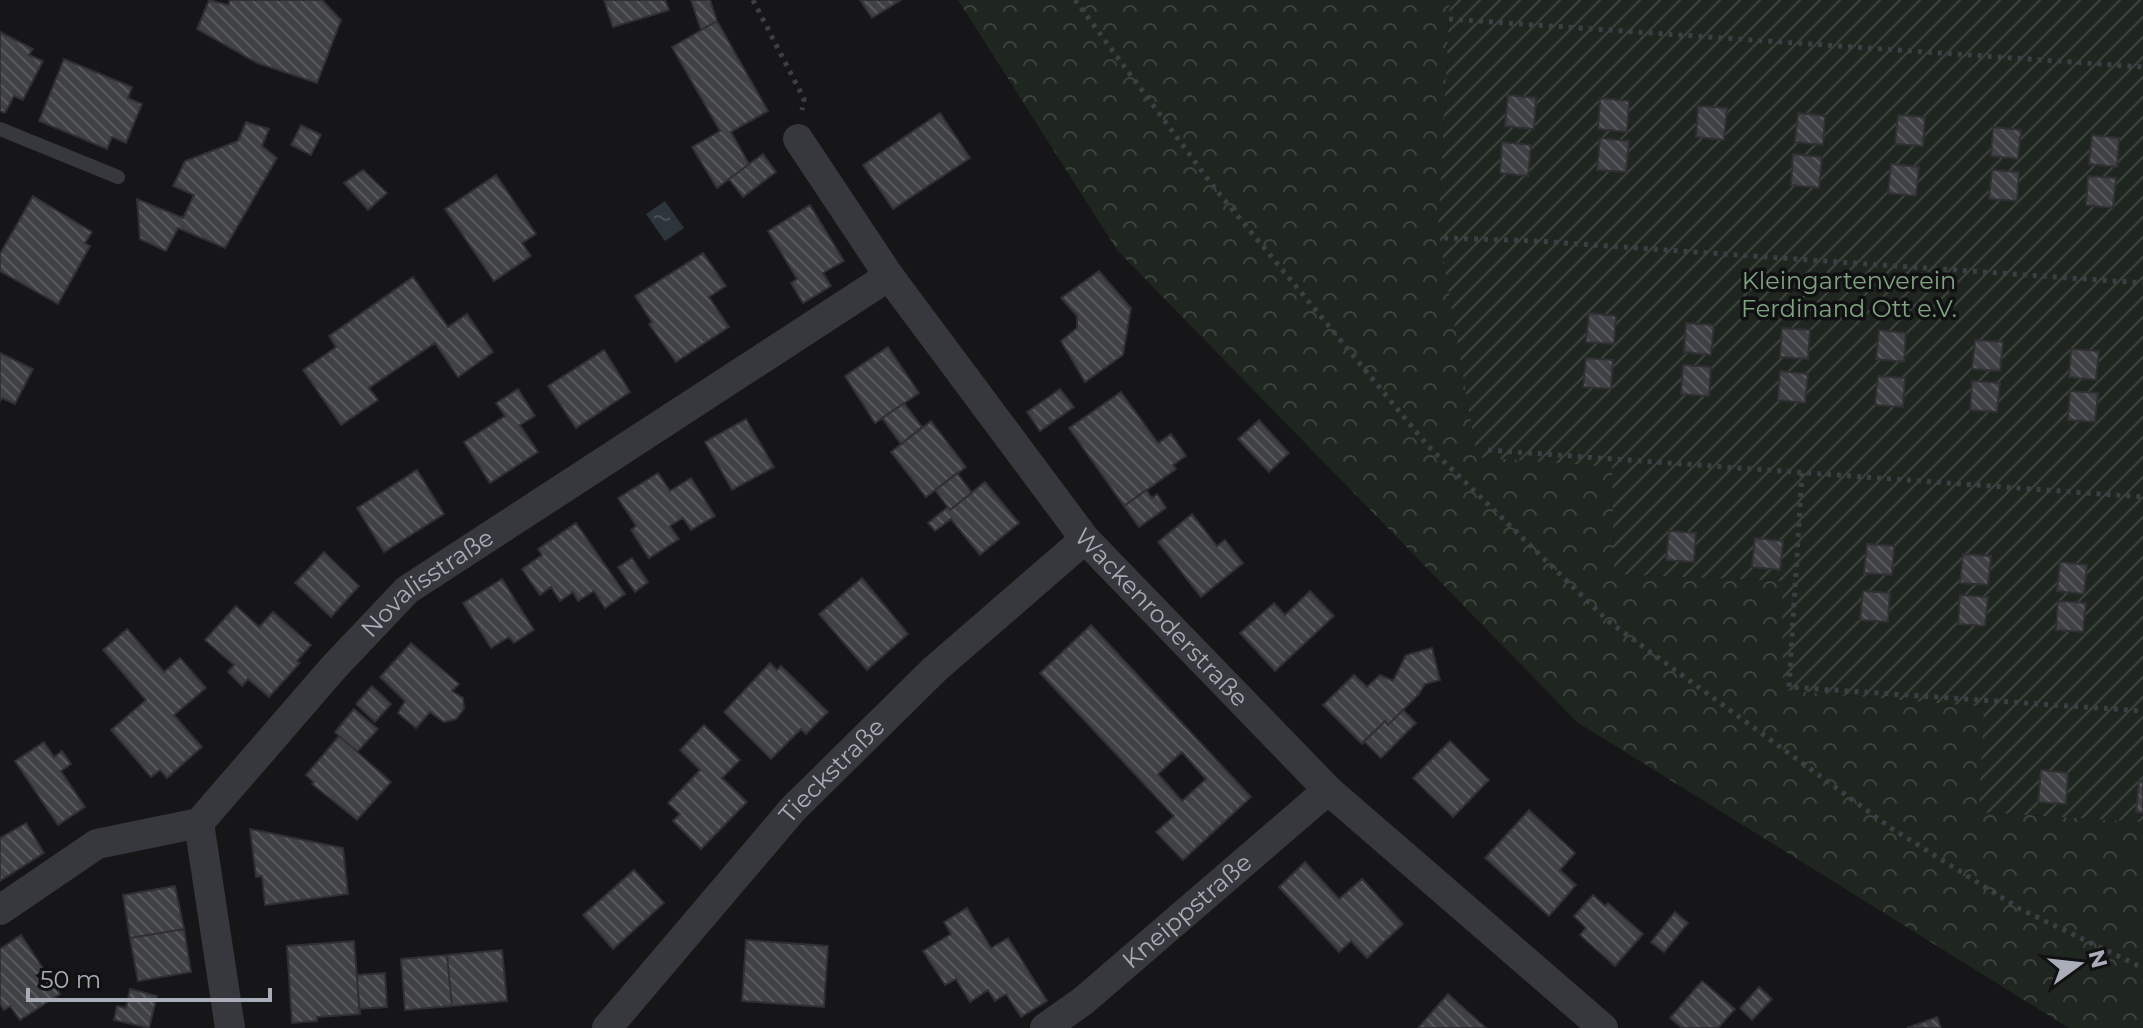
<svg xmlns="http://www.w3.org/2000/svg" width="2143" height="1028" font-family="Montserrat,sans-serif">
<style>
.forest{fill:url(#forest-crowns)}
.garden{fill:url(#garden-furrows)}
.water{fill:url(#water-ripples)}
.building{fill:url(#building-back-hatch);stroke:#303034;stroke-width:2;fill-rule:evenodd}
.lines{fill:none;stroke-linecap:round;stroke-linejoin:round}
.path{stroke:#3d3f44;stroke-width:5;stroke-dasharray:4 6;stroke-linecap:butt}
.lane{stroke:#37383d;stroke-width:14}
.street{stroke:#37383d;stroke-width:30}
.labels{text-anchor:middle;stroke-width:7;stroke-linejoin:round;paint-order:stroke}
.park-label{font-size:24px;fill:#7fa381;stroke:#111113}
.street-label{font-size:24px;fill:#a8adb8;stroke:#111113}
</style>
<defs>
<pattern id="forest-crowns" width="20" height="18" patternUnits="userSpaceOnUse" patternTransform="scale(2)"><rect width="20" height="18" fill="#1e261f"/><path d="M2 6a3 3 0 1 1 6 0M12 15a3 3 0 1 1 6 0" fill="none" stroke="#3c433d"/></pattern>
<pattern id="garden-furrows" width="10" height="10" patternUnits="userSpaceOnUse" patternTransform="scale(2)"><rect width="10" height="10" fill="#1e261f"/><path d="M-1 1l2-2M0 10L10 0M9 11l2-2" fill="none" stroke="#3c433d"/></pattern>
<pattern id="water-ripples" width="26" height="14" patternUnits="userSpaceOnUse" patternTransform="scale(2)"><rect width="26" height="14" fill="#2c353c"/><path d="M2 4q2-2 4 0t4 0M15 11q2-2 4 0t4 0" fill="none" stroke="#485056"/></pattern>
<pattern id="building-back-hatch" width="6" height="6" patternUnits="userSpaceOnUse" patternTransform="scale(2)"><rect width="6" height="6" fill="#404145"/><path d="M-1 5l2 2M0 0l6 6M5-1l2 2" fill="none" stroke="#595a5e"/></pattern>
</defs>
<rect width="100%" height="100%" fill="#161618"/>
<path class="forest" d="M958,0h492l-12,228 175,239 1,107 169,7 1,109 200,17 -4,105 163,10v206h-74l-492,-306 -460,-472z"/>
<path class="garden" d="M1450,0h693v822l-164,-10 5,-105 -201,-17 -1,-109 -168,-7 -2,-107 -135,-10 -39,-229z"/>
<path class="water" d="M665,201l19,27 -19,13 -19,-27z"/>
<path class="building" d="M209,0l19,5 2,-5h92l19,20 -24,63 -60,-20 -60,-34z
M604,0h61l4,10 -56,17z
M691,0h19l7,21 -16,9z
M860,0h41l-29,18z
M717,21l51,90 -37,21 18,32 -32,24 -25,-41 28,-16 -48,-84z
M0,32l33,17 -4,6 14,6 -20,39 -9,-4 -9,17 -5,-2z
M64,59l68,28 -4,11 14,6 -16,39 -14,-6 -5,12 -68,-28z
M1508,95l28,3 -2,31 -29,-3z
M1600,98l29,3 -2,31 -29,-3z
M1698,106l29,2 -3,32 -28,-3z
M940,113l30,45 -77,51 -30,-44z
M1798,113l27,3 -2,29 -28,-3z
M1898,115l27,2 -2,29 -28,-2z
M246,122l23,7 -7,17 15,12 -52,90 -47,-20 -12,23 -26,-12 -3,-40 46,19 11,-23 -21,-9 12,-25 53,-20z
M301,125l20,10 -10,20 -20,-10z
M1993,127l28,3 -3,29 -27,-3z
M2092,135l27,3 -2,29 -28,-3z
M1600,138l29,3 -3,31 -29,-2z
M1502,142l29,3 -3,31 -28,-3z
M763,154l13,18 -33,25 -14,-18z
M1793,154l29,3 -3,31 -28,-3z
M1891,164l28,3 -3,29 -28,-3z
M363,170l24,23 -19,17 -24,-27z
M1992,170l27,2 -2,29 -28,-2z
M496,175l40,59 -14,9 9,13 -37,25 -49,-72z
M2088,176l28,2 -3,30 -27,-3z
M33,196l59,36 -7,11 5,3 -32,58 -58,-33v-17z
M810,205l34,56 -21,12 8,13 -28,17 -12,-20 6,-4 -29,-48z
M703,253l23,33 -17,11 20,30 -53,35 -27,-38 3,-2 -17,-26z
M1099,271l32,37 -8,47 -38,27 -24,-41 16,-13v-12l-16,-18z
M413,277l35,50 19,-13 26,38 -35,25 -23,-34 -66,45 9,12 -37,25 -38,-55 33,-23 -7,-11z
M1589,313l27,3 -2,28 -28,-2z
M1686,323l28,2 -3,30 -27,-3z
M1782,328l28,2 -2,29 -28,-2z
M1879,330l27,3 -2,29 -28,-3z
M1975,340l28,2 -3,29 -28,-2z
M888,347l31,46 -44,30 -30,-47z
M2071,349l28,2 -3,29 -27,-3z
M604,350l26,42 -54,36 -28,-42z
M0,353l33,16 -18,35 -13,-6 -2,3z
M1586,358l27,2 -2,29 -28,-2z
M1683,365l28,2 -2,29 -28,-2z
M1780,371l28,3 -3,29 -27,-3z
M1878,376l27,2 -2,29 -28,-2z
M1972,381l28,2 -3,29 -27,-2z
M518,389l17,27 -15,9 18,27 -48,31 -26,-41 41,-26 -9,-13z
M1060,389l14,18 -34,24 -13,-19z
M2070,391l28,2 -3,29 -27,-2z
M1121,392l37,51 13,-9 15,22 -13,9 3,4 -52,37 -55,-78z
M904,403l18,24 -21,17 -19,-26z
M746,419l28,48 -42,23 -27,-48z
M1259,420l30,33 -20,19 -31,-33z
M931,421l35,46 -40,30 -35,-45z
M417,470l27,44 -60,38 -27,-44z
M658,473l12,18 21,-13 24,38 -24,14 -8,-12 -13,8 9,13 -30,19 -18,-28 5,-4 -18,-28z
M957,473l15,20 -22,17 -15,-20z
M985,482l34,41 -39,32 -29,-36 -16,12 -7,-8 20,-16 2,3z
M1146,490l6,8 5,-4 9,14 -27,19 -15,-21z
M1192,514l25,32 8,-6 18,23 -42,34 -43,-55z
M576,523l49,71 -20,14 -11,-17 -16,10 -5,-9 -13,9 -9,-14 -11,8 -18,-26 20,-14 -4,-6z
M1669,531l27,2 -2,29 -28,-2z
M1755,538l28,3 -3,29 -28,-3z
M1867,544l27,2 -2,29 -28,-2z
M324,552l35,34 -28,31 -36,-34z
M1963,554l28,2 -3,29 -28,-2z
M632,558l16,24 -13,10 -17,-25z
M2060,562l27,3 -3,29 -27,-3z
M862,578l46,56 -41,36 -48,-56z
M502,579l32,51 -20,13 -5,-6 -18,11 -28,-45z
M1310,591l24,25 -59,55 -35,-38 34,-30 11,12z
M1863,591l27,2 -2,29 -28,-2z
M1960,595l28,2 -3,29 -27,-2z
M2058,601l28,2 -3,29 -27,-2z
M236,606l23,21 14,-15 38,33 -14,16 3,2 -31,34 -21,-18 -6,7 -14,-14 6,-7 -29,-25z
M1091,625l160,172 -68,63 -27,-28 18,-16 -134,-143zM1182,752l24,27 -24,22 -24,-27z
M127,629l37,43 16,-14 26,30 -32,27 28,32 -35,31 -7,-8 -9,7 -40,-47 35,-30 -43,-50z
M411,643l48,41 -7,7 11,7 1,11 -8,10 -12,3 -14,-10 -14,16 -18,-15 7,-12 -25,-24z
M1432,648l8,32 -15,4 -6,10 -31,31 -3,-4 -23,23 -39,-39 31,-30 13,12 13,-12 13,6 13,-26z
M770,663l7,7 4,-4 47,46 -22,22 -5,-5 -30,30 -47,-47z
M372,686l19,18 -16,18 -19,-18z
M354,709l24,20 -21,23 -22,-20z
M1403,710l13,13 -35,35 -17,-17 21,-20 3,4z
M704,725l36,35 -18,18 25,24 -46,47 -28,-28 7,-7 -12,-11 32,-33 -20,-20z
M339,736l52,46 -34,38 -45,-36 2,-2 -8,-7z
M1450,741l39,39 -36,37 -40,-39z
M44,742l10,15 8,-6 9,13 -10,7 24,36 -27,18 -43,-64z
M2041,770l27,3 -2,31 -28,-2z
M2139,781h4v32l-7,-1z
M1529,810l46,43 -15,17 16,15 -27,31 -64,-58z
M26,823l18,30 -44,28v-43z
M250,829l93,19 5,46 -83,11 -3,-29 -6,1z
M1305,862l34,37 23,-20 41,45 -36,34 -16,-17 -12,11 -60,-65z
M634,870l30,33 -51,46 -30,-34z
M175,886l9,43 -54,9 -7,-43z
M1593,895l12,11 3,-3 35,31 -28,32 -35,-31 6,-7 -12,-12z
M967,908l24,40 17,-10 39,63 -26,16 -15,-23 -11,7 -7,-11 -18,12 -14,-23 -11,6 -22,-34 28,-17 -7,-12z
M1675,912l13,11 -24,29 -13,-10z
M184,929l7,43 -53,9 -8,-43z
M21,935l39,59 -40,26 -10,-14 -6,4 -4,-6v-55z
M746,940l82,6 -4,61 -82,-6z
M354,941l6,73 -43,3v4l-25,2 -5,-77z
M502,950l5,51 -55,5 -5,-51z
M447,955l5,51 -47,4 -4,-51z
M385,973l2,34 -28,2 -2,-34z
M1702,981l33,28 -17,19h-36l-12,-10z
M1759,987l13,12 -20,21 -12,-12z
M130,989l27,7 -8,32 -35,-8 3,-14 9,2z
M1448,994l38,34h-68z
M1937,1017l4,11h-34z"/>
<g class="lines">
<path class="path" d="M753,0l51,99 -2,11
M1075,0l138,186 215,260 180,175 283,207 129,81 123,59
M1449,19l694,48
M1444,238l92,3 607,42
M1488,450l655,47
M1802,473l-13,214 354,24"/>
<path class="lane" d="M0,129l118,48"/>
<g class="street">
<path id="s1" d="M798,139l91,137 196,263 243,251 275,238"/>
<path d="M199,823l31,205"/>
<path id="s2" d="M0,910l97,-66 102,-21 135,-156 73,-77 482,-314"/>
<path id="s3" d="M607,1028l186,-219 142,-140 150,-130"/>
<path id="s4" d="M1045,1028l38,-27 245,-211"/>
</g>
</g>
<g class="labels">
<g class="park-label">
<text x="1849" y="289">Kleingartenverein<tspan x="1849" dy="28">Ferdinand Ott e.V.</tspan></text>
</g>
<g class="street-label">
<text dy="8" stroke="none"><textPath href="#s2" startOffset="554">Novalisstraße</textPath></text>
<text dy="8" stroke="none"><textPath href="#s1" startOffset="602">Wackenroderstraße</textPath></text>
<text dy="8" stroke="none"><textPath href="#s3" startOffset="342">Tieckstraße</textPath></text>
<text dy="8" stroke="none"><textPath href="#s4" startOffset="184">Kneippstraße</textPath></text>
</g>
</g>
<g transform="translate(2079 964) rotate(75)" stroke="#111113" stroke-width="6" paint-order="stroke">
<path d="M0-6L14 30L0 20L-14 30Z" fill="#a8adb8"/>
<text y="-12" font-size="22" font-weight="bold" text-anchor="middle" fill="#a8adb8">N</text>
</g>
<path d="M28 988v12h242v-12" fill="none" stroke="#a8adb8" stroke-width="4"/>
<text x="40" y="988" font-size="24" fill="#a8adb8" stroke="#111113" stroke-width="6" paint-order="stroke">50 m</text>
</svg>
